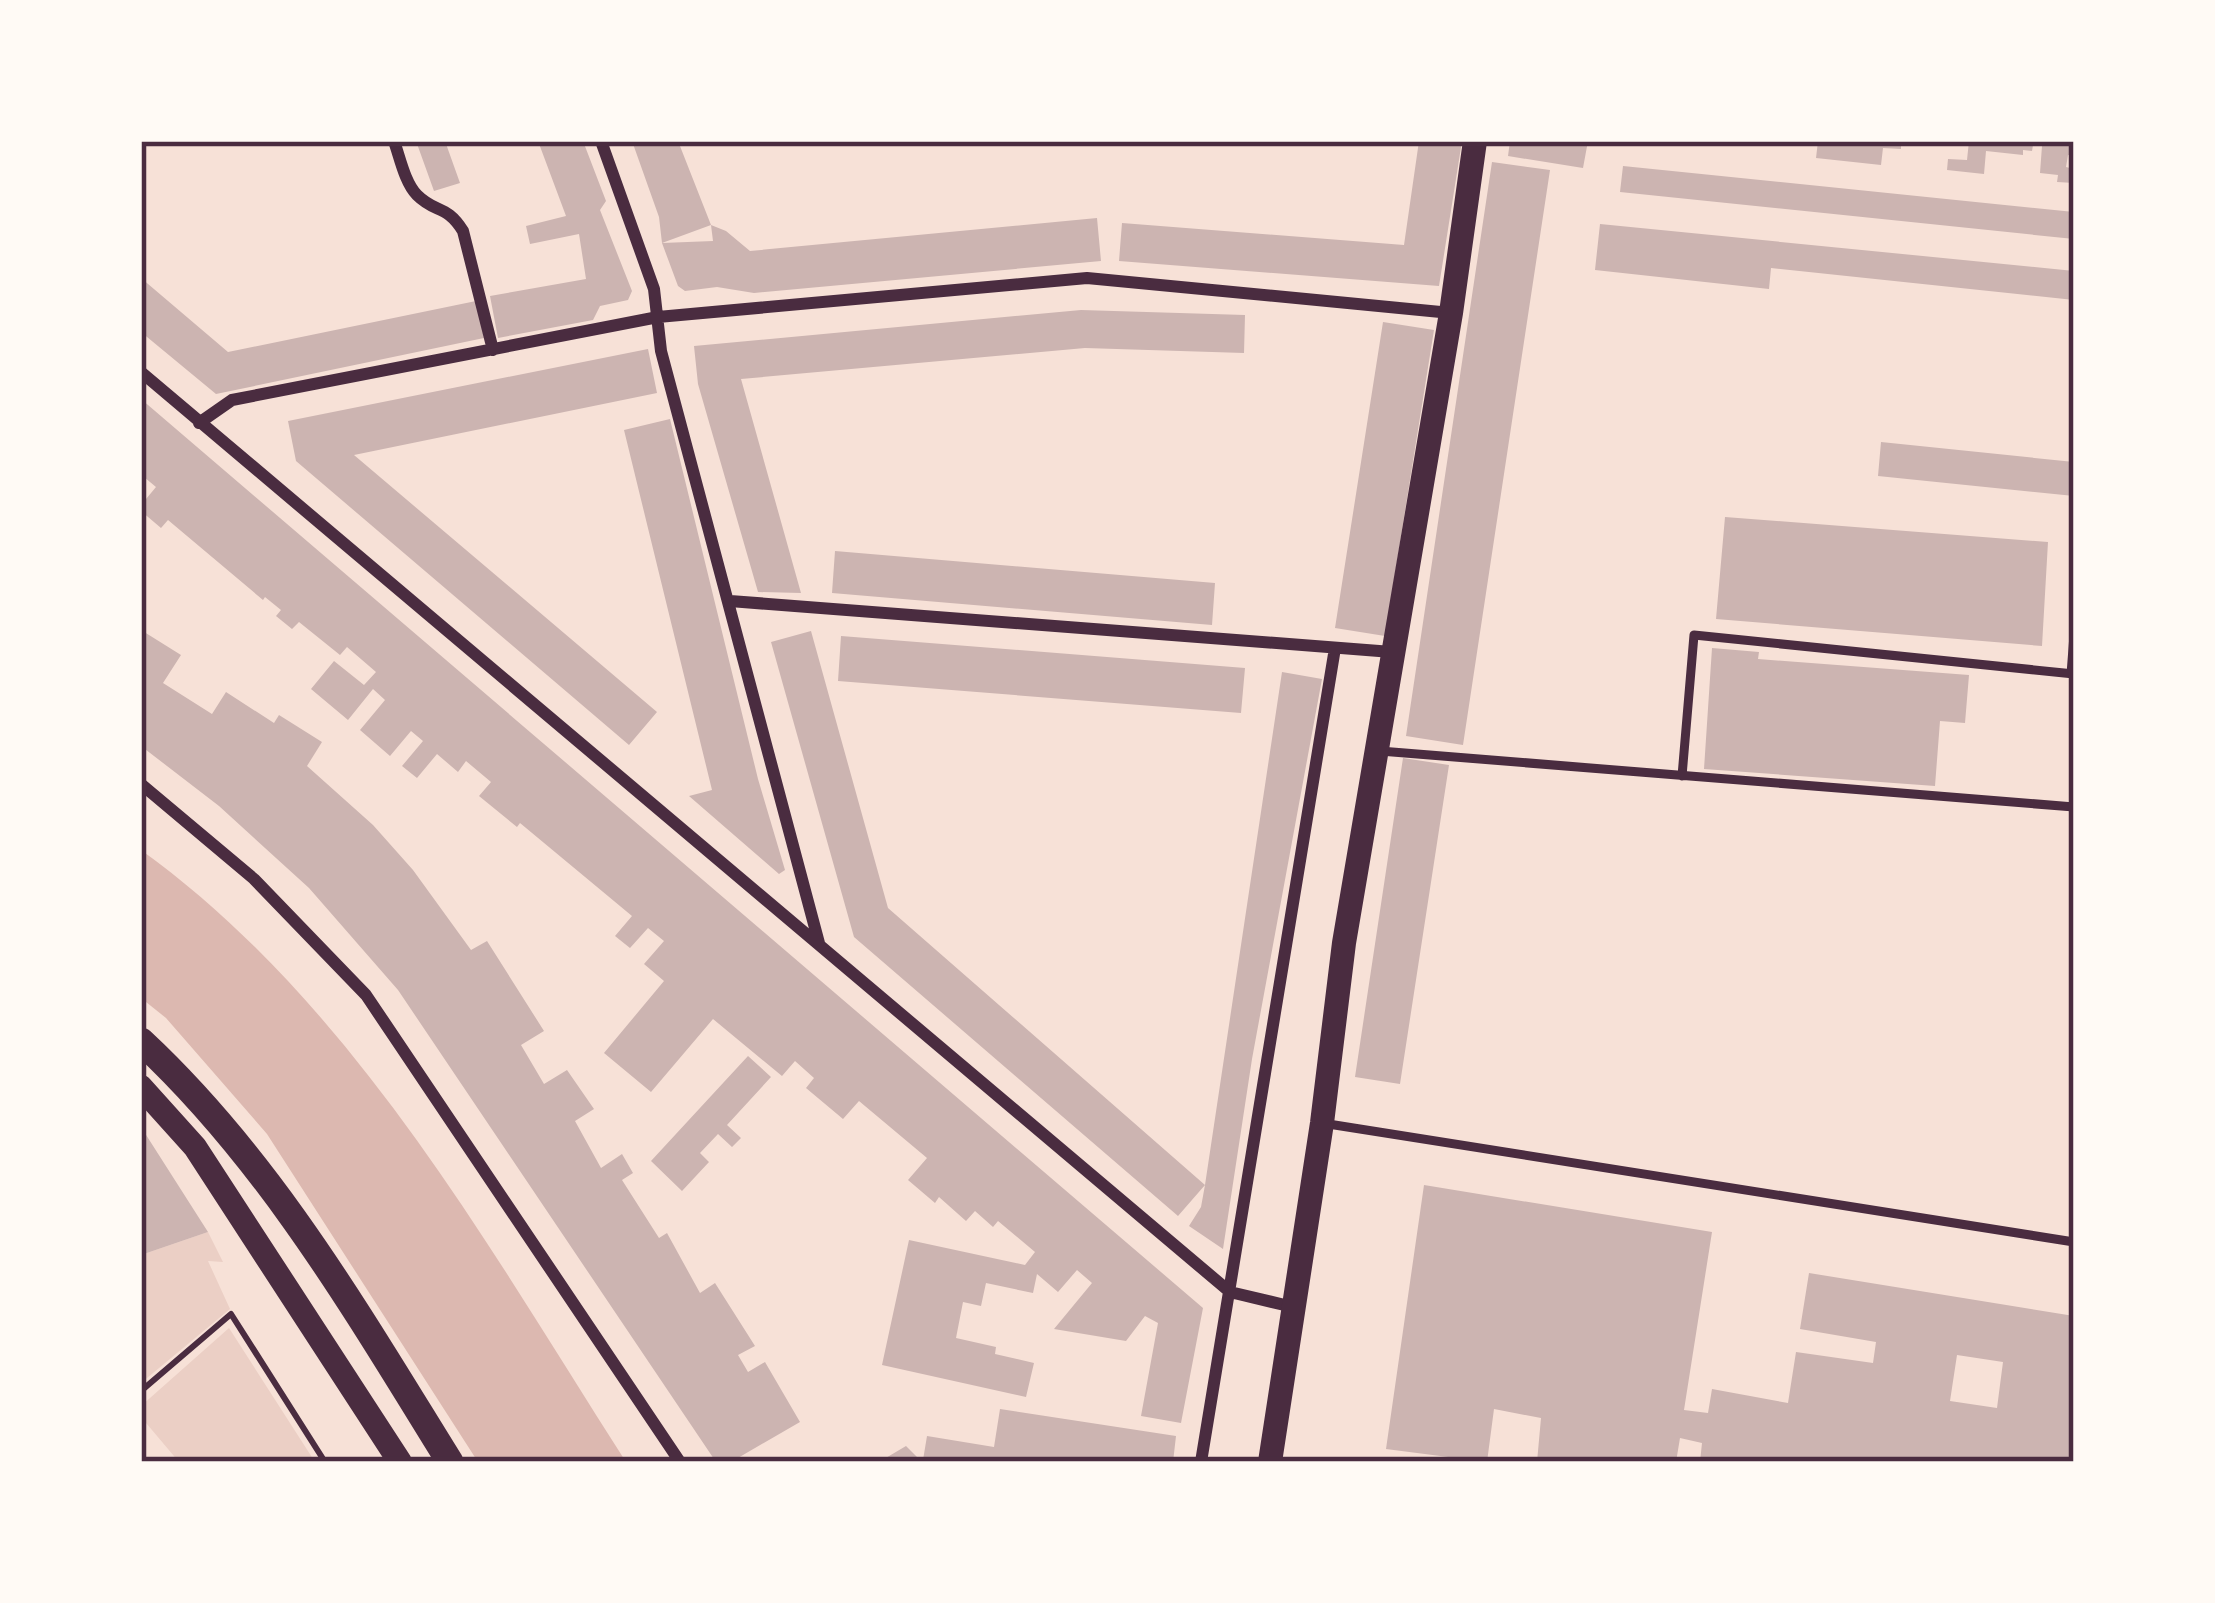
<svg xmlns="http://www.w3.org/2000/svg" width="2215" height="1603" font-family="Quicksand,sans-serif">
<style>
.green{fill:#ebcfc5}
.water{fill:#dcb8b0}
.building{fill:#ccb4b1;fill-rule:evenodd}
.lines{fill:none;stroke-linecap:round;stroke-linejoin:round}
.path{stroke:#4a2c40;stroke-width:6}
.service{stroke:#4a2c40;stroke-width:9}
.minor{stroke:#4a2c40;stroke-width:12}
.secondary{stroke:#4a2c40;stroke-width:24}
.primary{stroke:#4a2c40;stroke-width:27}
.neatline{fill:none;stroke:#4a2c40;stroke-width:4.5}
</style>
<rect width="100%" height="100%" fill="#f7e1d7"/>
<path class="green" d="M208,1232l15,30 -15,-1 22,48 -89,74v-128z
M229,1328l86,134h-136l-38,-45v-11z"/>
<path class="water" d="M141,850c212,153 346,395 485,612h-148l-211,-328 -101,-116 -25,-20z"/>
<path class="building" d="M416,141h29l15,42 -26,8z
M538,141h45l23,60 -6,9 32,81 -4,9 -28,6 -7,14 -95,18 -8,-42 96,-17 -7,-45 -49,10 -4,-18 40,-10z
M632,141h46l33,84 -49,18 51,-2 -2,-16 15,6 24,20 347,-33 4,43 -347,32 -37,-6 -32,4 -7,-5 -16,-43 -3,-26z
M1419,141h43l-23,145 -320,-25 3,-38 282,22z
M1510,141h78l-5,27 -75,-12z
M1818,141h83v8l-18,-1 -2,17 -65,-7z
M1969,141h105v15l-6,-1 -2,12 8,2v14l-17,-1 1,-7 -18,-2 2,-27 -9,-1 -1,6 -9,-1v5l-37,-4 -2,23 -37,-4 1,-11 19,1z
M1492,162l58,8 -87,575 -57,-9z
M1623,166l451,46v27l-454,-47z
M1600,224l474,47v29l-303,-32 -2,21 -174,-19z
M141,278l87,74 248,-51 8,37 -268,56 -75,-62z
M1081,310l164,5 -1,38 -159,-5 -344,31 60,214 -43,-1 -60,-208 -4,-38z
M1383,322l51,8 -49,306 -50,-8z
M648,349l9,44 -303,62 303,257 -28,33 -333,-284 -8,-40z
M141,399l1062,909 -22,115 -40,-7 17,-93 -13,-7 -19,25 -72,-12 38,-46 -15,-13 -19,22 -21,-18 -4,19 -47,-10 -5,23 -18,-4 -7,36 40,9 -1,7 39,9 -8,34 -144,-32 27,-125 116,25 10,-13 -37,-31 -5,6 -18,-16 -9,10 -27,-24 -4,6 -27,-23 19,-22 -68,-57 -16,18 -37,-31 8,-10 -19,-17 -13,15 -69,-57 -62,73 -47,-39 60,-72 -20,-17 20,-23 -16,-13 -18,20 -15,-12 17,-20 -112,-93 -3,4 -38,-31 12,-14 -25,-21 -8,11 -21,-18 -20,24 -15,-12 21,-25 -12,-10 -21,25 -30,-26 25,-30 -12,-11 -25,31 -37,-31 23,-28 30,24 12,-13 -29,-25 -7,8 -41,-33 -7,7 -16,-13 5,-6 -16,-13 -2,3 -95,-80 -7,8 -20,-17v-6l15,-18 -12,-10 -3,3z
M670,419l88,360 27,91 -6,4 -90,-78 23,-6 -88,-360z
M1881,442l193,20v34l-196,-20z
M1725,517l323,25 -6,104 -326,-27z
M835,551l380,32 -3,42 -380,-32z
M141,630l40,25 -18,28 49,31 14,-22 48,31 5,-8 43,27 -15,24 66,59 40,45 58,80 16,-9 57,90 -23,14 23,39 23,-14 27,39 -19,12 26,47 21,-14 11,19 -11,7 37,58 8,-5 33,60 15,-10 40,63 -17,9 10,17 17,-10 35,60 -69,40h-15l-318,-472 -89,-102 -90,-82 -78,-60z
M811,631l77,277 317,277 77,-513 40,7 -70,380 -29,190 -34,-23 12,-19 4,-22 -27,31 -324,-279 -83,-295z
M841,636l404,32 -4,45 -403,-32z
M1712,648l47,4 -1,7 211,16 -4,48 -25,-2 -5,65 -231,-17z
M1403,758l46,7 -49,319 -45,-7z
M748,1056l23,21 -44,48 14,13 -9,9 -14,-13 -18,19 9,9 -27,29 -31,-30z
M141,1127l67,105 -67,23z
M1424,1185l288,47 -28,178 24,3 4,-24 76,14 8,-51 77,11 3,-21 -76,-13 9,-56 265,43v146h-374l2,-19 -22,-5 -4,24h-139l4,-44 -47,-9 -7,53 -101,-13zM1957,1355l46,7 -6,46 -47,-7z
M1000,1409l176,27 -3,26h-85l-26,-4v4l-139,-2 4,-24 67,11z
M906,1446l16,16h-43z"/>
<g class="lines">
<path class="path" d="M141,1391l90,-77 94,148"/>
<path class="service" d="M2071,674l3,-39
M1380,751l694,56
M1682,776l12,-141 380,39
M1322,1123l752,119"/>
<path class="minor" d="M394,141c6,17 11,42 23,54 19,19 29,9 46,36l30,119
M601,141l53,148 7,62 158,592
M141,372l1089,920 63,15
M199,423l33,-23 426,-83 429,-39 364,35
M730,601l662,51
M141,784l113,95 112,116 314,467
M1201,1462l134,-814"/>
<path class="secondary" d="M141,1087l54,60 205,315
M1270,1462l52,-339 22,-180 107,-630 24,-172"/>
<path class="primary" d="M141,1041c129,120 217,273 309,421"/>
</g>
<rect width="2215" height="1603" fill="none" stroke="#fffaf5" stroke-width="288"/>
<rect x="144" y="144" width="1927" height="1315" class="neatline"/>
</svg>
